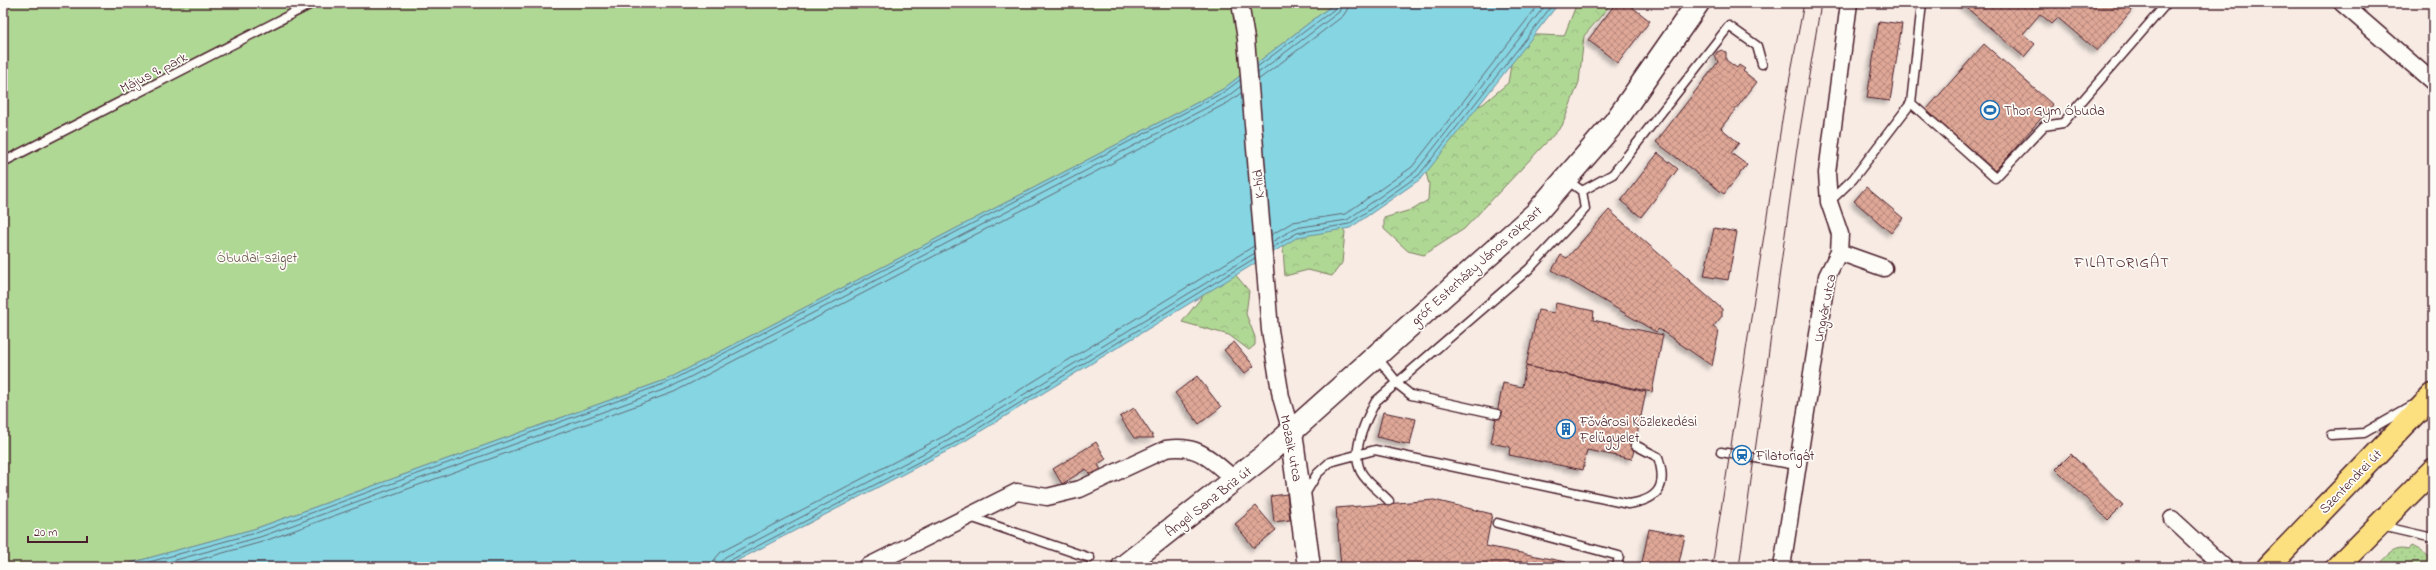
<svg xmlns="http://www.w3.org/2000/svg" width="2436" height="570" font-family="'Indie Flower',sans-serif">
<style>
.grass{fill:url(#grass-dots);stroke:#7d7c60}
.forest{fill:url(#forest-crowns);stroke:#7d7c60}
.park{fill:#b0d895;stroke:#7d7c60}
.water{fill:#86d5e2;stroke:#6e8c99}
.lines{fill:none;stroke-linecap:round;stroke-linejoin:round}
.shore{stroke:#626874;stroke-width:1}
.building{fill:url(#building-cross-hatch);stroke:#4a1f2b;filter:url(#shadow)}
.lane-casing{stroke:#4a1f2b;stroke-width:11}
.street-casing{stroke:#4a1f2b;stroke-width:19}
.secondary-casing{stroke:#4a1f2b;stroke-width:25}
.primary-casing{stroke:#4a1f2b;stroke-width:25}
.lane{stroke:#fdfcf7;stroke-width:8}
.street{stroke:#fdfcf7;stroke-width:16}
.secondary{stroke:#fdfcf7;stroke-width:22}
.primary{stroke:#fce080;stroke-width:22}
.tram{stroke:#4a1f2b;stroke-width:1}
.labels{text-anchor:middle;stroke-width:3.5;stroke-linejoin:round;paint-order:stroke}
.street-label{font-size:14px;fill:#4a1f2b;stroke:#fdfcf7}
.poi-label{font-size:14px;fill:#4a1f2b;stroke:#fdfcf7;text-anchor:start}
.park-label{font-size:14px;fill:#69564b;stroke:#fdfcf7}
.neighbourhood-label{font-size:15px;letter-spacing:1px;fill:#4a1f2b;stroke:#fdfcf7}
</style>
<defs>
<pattern id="grass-dots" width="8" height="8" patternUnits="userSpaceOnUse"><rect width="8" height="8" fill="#b0d895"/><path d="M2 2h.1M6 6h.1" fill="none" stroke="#99b981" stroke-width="1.8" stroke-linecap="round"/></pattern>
<pattern id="forest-crowns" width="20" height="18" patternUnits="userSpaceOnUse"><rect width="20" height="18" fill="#b0d895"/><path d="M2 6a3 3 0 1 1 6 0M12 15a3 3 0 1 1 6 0" fill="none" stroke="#99b981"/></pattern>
<pattern id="building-cross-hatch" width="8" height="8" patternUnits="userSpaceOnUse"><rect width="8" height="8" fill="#dea796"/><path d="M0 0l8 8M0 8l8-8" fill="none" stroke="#b6877b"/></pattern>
<filter id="shadow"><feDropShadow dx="-3.5" dy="3.5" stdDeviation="2" flood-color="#0004"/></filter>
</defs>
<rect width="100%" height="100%" fill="#f7ebe4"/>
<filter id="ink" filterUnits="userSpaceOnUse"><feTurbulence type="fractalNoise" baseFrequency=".025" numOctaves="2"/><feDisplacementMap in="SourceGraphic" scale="8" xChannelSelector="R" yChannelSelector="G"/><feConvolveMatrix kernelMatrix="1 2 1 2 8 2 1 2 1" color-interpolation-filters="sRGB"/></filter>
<g filter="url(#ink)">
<path class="grass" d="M2412,546c8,4 21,10 21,21h-57c11,-11 17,-21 33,-17z"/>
<path class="forest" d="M1577,3h35l-28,33 -5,46 -17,44 -98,103 -40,26 -16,-4 -24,-22v-11l30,-9 14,-9 1,-16 -9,-33 18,-27 45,-20 25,-21 8,-49 48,2z
M1337,219l8,13 -3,31 -10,13 -24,-6 -23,6 -3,-40z
M1234,273l15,18 -3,23 9,23v8l-6,5 -20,-15 -47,-13 33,-42z"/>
<path class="park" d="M3,3h1332l-112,86 -555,290 -411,149 -141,39h-113z"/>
<path class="water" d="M1335,3h224l-137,175 -72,50 -52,9 -343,210 -230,120h-609l141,-39 411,-149 555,-290z"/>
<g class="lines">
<path class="shore" d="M1257,67l79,-59 1,-5
M1258,73l81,-61 3,-9
M1258,80l85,-64 4,-6 1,-7
M1271,235l22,-13 52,-8 67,-47 128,-164
M1272,242l23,-14 52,-8 69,-49 131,-168
M1272,248l25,-15 52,-9 70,-49 135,-172
M131,567l128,-35 410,-150 555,-290 16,-12
M150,567l110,-30 411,-150 556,-290 14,-11
M173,567l89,-25 412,-150 555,-290 12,-9
M714,567l1,-8 6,-7 227,-118 306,-188
M720,567l1,-5 4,-5 226,-118 304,-186
M725,567l2,-5 226,-118 302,-186"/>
</g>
<path class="building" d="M1616,3h11l23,18 -32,42 -30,-23z
M1961,3h177l-41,48 -39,-33 -6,6 -12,-10 -17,20 12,10 -11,13z
M1879,21l23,3 -12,77 -23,-3z
M1984,44l69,61 -58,66 -69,-61z
M1722,50l4,2v8l11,8 2,-3 6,4 -2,2 14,11 -36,46 18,15 -8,10 16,12 -23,29 -68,-52 62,-80 -3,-6 2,-4z
M1658,153l20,16 -37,48 -20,-16z
M1866,187l37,31 -12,15 -37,-32z
M1609,210l113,99v7l-9,11 6,4 -7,35 -53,-37 -3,3 -104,-62 9,-15 6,3z
M1714,228l23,4 -9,48 -24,-4z
M1556,303l38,8 -1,9 70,15 -11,57 -126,-26 12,-56 16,3z
M1234,342l20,24 -10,8 -20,-24z
M1526,366l120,26 -14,67 -45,-9 -4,20 -74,-15 1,-8 -19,-4 12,-60 19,4z
M1197,376l24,31 -22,17 -24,-31z
M1134,408l20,30h-20l-14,-21z
M1383,412l33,7 -6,26 -33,-8z
M1096,442l10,17 -8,5 3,6 -10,6 -5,-7 -24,15 -9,-15z
M2071,454l52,51 -15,15 -52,-51z
M1287,494l3,26 -16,2 -3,-26z
M1434,500l58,14 -6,32 80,16 -1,5h-224l-5,-59z
M1256,506l20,24 -22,18 -19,-24z
M1649,529l36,7 -7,31h-37z
M1745,562l10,2v3h-11z"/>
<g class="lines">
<g class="lane-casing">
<path id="lane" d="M1911,103l84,75 49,-52 19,-3 104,-120
M3,162l310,-159
M1582,191l31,-17 116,-148 28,20 5,18
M1829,202l24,-23 58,-76 11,-100
M1376,356l25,31 10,8 86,19
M2331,435l33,-2 47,-27
M1721,452l75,13
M1304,496l13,-22 13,-12 45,-12 253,54c30,-4 40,-17 30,-47l-23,-12
M1389,501c-8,-9 -22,-18 -28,-29 -11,-21 5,-53 15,-71l153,-132 56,-60 -3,-18 -15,-11
M970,517l120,41
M1497,523l122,33 -2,11
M2381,526l52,12"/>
</g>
<g class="street-casing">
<path id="street" d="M1240,3l6,36 24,291 11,67 10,35
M2342,3l91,79
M1839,252l45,16
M2172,519l52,48
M867,567l150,-75 30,5 33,-8 86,-40c34,-5 45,11 69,31
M1782,567l45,-291 12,-24 1,-18 -11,-32 -2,-29 22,-170"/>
</g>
<g class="secondary-casing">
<path id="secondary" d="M1291,432l18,135
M1123,567l141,-111 272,-243 79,-91 83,-119"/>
</g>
<g class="primary-casing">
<path id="primary" d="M2268,567l165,-172
M2337,567l96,-97"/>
</g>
<use href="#lane" class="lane"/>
<use href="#street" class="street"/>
<use href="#secondary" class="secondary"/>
<use href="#primary" class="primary"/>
<path class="tram" d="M1712,567l71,-453 21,-111
M1739,567l58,-419 24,-145"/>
</g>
</g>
<defs>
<g id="stadium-ring" transform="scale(1)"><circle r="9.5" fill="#fdfcf7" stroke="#1f6fb2" stroke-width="1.5"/><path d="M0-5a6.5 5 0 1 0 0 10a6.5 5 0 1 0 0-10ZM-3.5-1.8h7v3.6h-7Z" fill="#1f6fb2"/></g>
<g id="building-ring" transform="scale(1)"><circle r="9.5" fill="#fdfcf7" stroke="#1f6fb2" stroke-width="1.5"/><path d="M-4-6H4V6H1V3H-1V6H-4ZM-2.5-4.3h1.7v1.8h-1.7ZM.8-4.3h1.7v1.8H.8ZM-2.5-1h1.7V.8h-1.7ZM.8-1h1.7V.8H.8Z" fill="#1f6fb2"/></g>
<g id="station-ring" transform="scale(1)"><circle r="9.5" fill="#fdfcf7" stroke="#1f6fb2" stroke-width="1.5"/><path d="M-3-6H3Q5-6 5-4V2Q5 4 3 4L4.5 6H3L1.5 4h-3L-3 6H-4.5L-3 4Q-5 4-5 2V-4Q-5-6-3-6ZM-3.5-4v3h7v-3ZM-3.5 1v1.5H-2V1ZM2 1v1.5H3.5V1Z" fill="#1f6fb2"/></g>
</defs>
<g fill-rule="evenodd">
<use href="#stadium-ring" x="1990" y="110"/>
<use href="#building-ring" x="1566" y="429"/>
<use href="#station-ring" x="1742" y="455"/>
</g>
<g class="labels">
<g class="street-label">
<text transform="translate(153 72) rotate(-27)" y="5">Május 9. park</text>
<text transform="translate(1258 184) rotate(-95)" y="5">K-híd</text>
<text transform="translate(1476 265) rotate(-42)" y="5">gróf Esterházy János rakpart</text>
<text transform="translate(1824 308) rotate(-79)" y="5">Ungvár utca</text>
<text transform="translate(1292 448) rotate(79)" y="5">Mozaik utca</text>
<text transform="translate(2350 481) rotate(-46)" y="5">Szentendrei út</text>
<text transform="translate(1208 501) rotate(-38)" y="5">Ángel Sanz Briz út</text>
</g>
<g class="poi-label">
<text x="2004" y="115">Thor Gym Óbuda</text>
<text x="1580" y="426">Fővárosi Közlekedési<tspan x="1580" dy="16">Felügyelet</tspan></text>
<text x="1756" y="460">Filatorigát</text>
</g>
<g class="park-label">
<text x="257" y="262">Óbudai-sziget</text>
</g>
<g class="neighbourhood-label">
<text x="2122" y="267">FILATORIGÁT</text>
</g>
</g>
<rect width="2436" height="570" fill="none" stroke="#fdfcf7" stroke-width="16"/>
<rect x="8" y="8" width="2420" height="554" fill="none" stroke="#4a1f2b" stroke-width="1.5" filter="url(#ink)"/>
<path d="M28 536v6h59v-6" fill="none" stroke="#4a1f2b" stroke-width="2"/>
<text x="34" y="536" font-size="12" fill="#4a1f2b" stroke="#fdfcf7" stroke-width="3" paint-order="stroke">20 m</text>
</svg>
